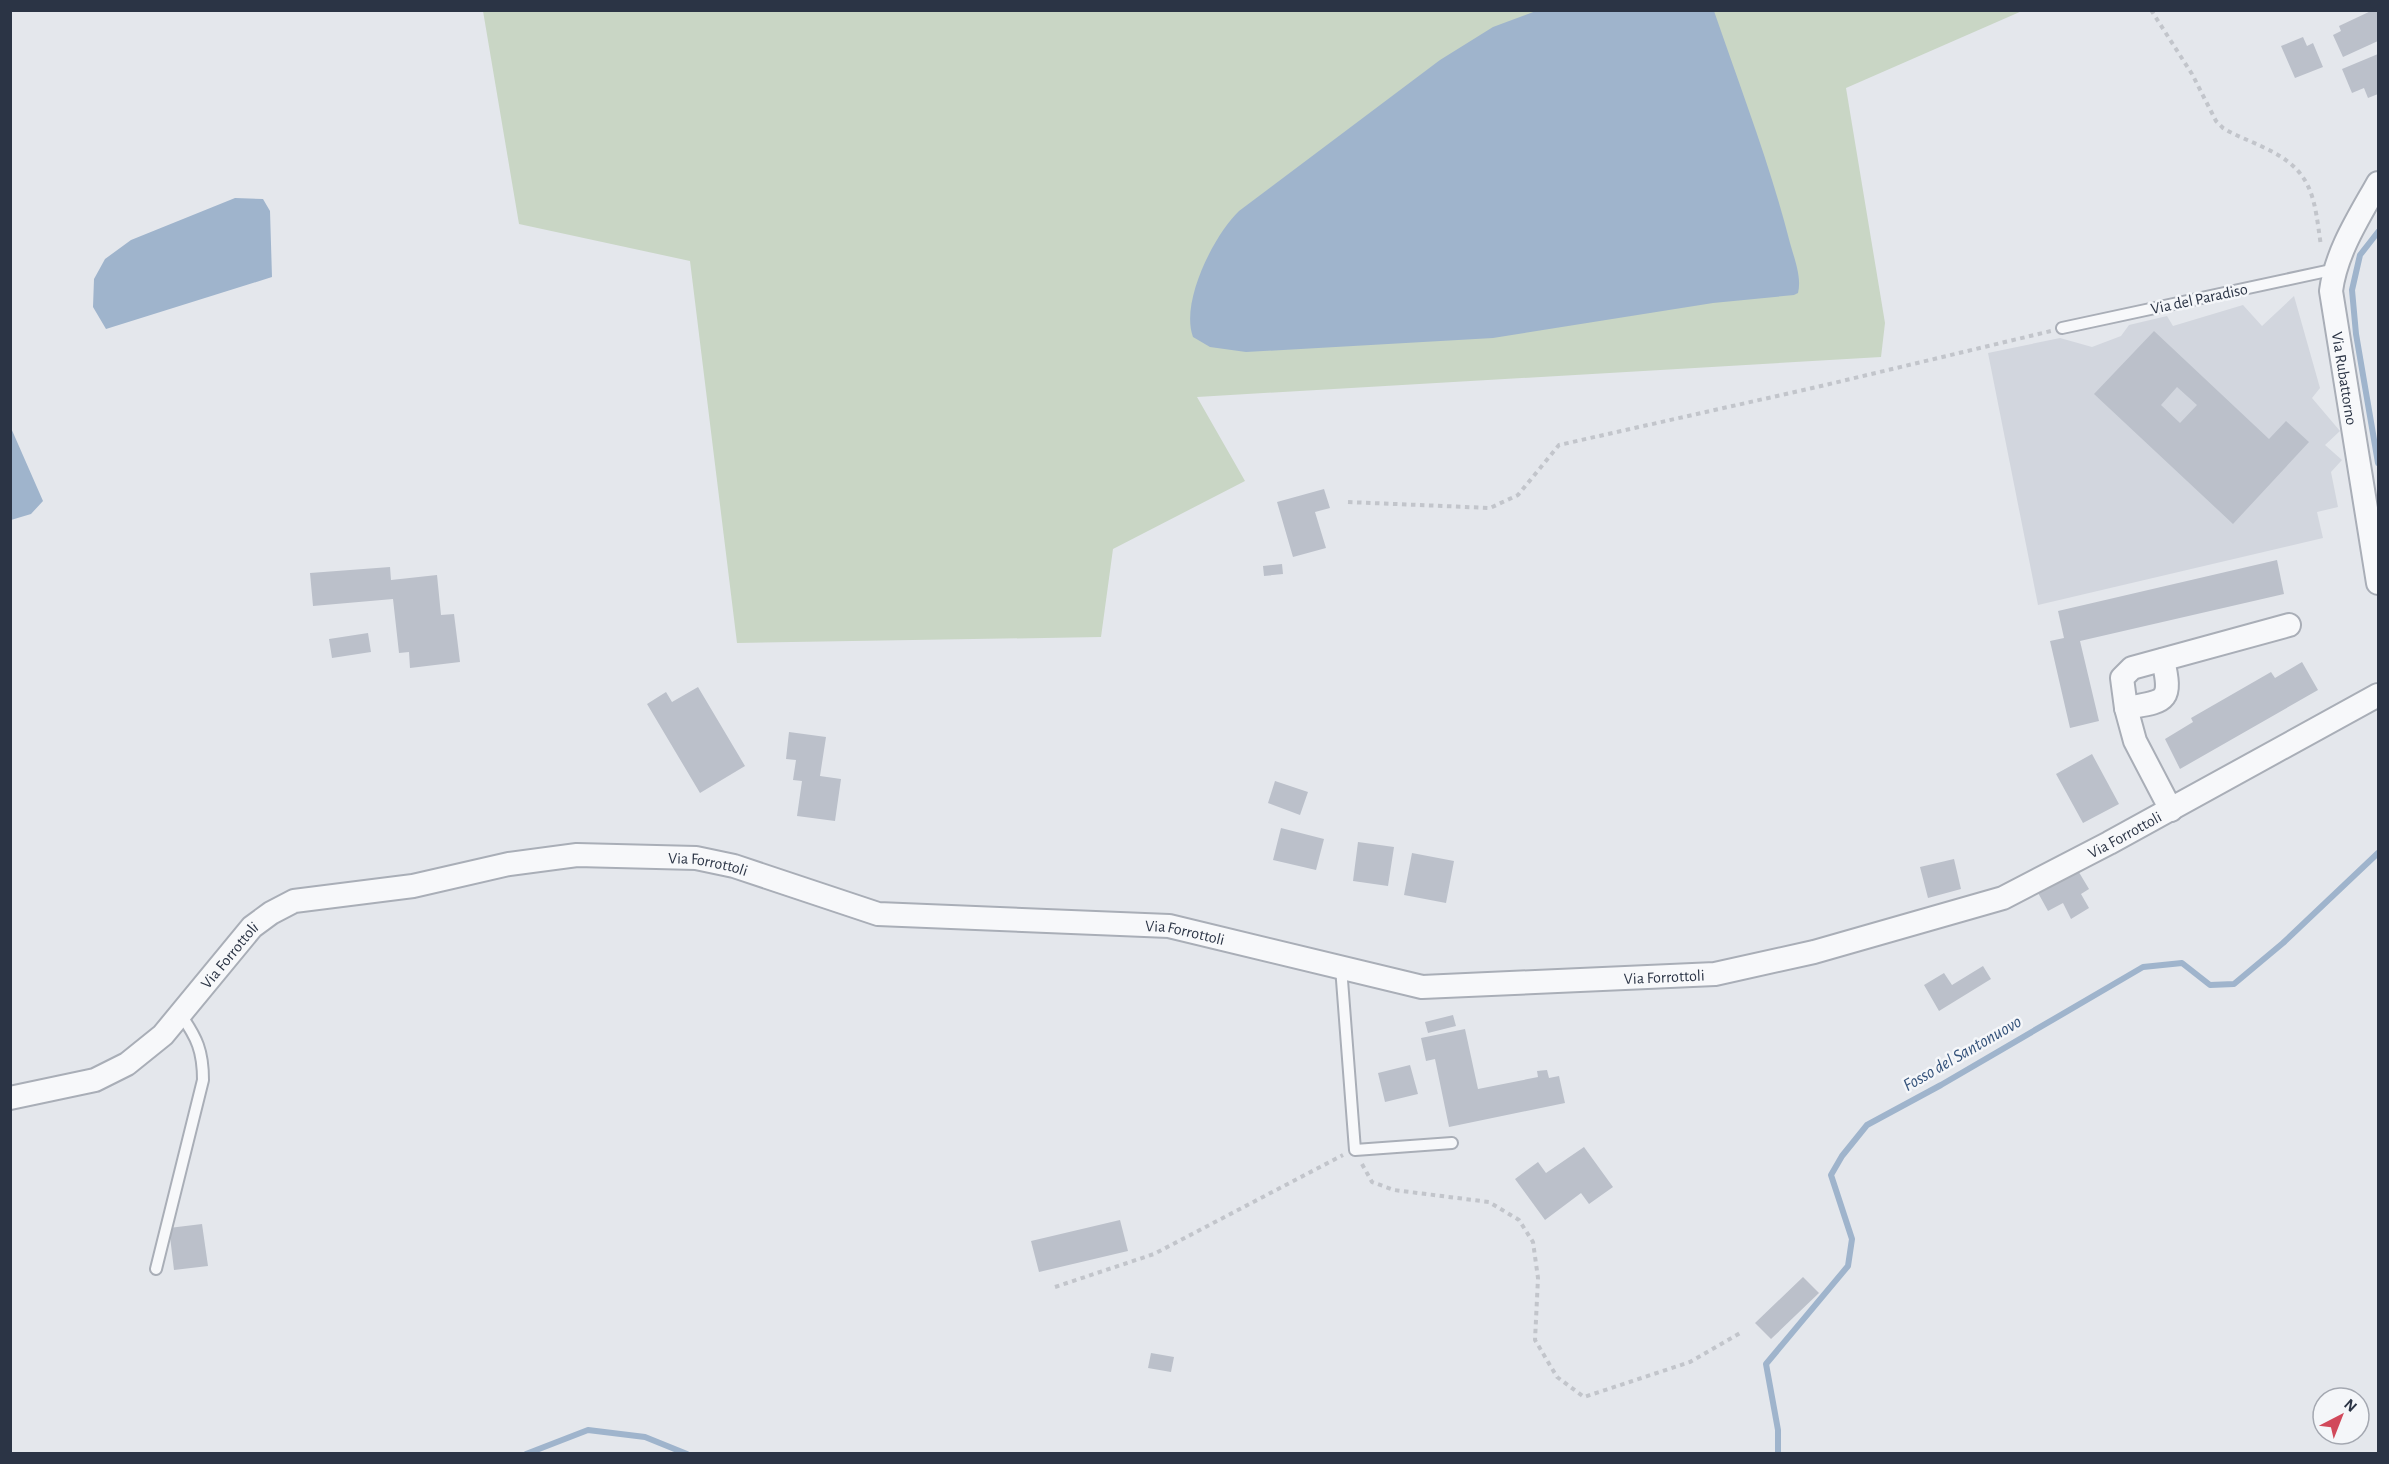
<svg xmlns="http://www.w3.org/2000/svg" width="2389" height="1464" font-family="'Alegreya Sans',sans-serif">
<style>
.built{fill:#d2d6de}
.green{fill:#c9d6c5}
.water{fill:#9fb4cc}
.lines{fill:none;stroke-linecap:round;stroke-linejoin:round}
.stream{stroke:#9fb4cc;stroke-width:6}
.building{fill:#bbc0ca;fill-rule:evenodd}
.service-casing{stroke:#a9aeb7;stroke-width:14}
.minor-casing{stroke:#a9aeb7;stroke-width:26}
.path{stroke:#c2c5cb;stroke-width:4;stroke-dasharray:4.5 4.5;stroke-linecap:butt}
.service{stroke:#f7f8fa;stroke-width:10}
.minor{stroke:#f7f8fa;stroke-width:22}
.labels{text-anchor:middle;stroke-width:5;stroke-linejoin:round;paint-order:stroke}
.street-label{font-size:16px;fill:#2b3445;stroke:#f4f6f9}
.water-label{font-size:18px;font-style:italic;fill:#34527a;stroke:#f4f6f9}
</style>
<rect width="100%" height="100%" fill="#e4e7ec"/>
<path class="built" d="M2294,296l26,92 -8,10 28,33 -15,14 17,15 -11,12 7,35 -21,5 6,26 -285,67 -50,-252 72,-15 32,9 29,-11 8,-11 38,-9 6,10 70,-21 19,21z"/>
<path class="green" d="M483,11h1539l-176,77 39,235 -4,34 -684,40 48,84 -132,68 -12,88 -364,6 -47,-382 -171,-37z"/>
<path class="water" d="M1536,11h178c26,76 56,153 76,232 4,15 12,34 8,50l-4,2 -81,8 -220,35 -247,14 -36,-5 -17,-10c-13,-35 21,-102 46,-126l201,-151 53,-33z
M235,198l28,1 7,12 2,66 -166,52 -13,-22 1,-28 11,-20 26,-19z
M11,428l32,73 -12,13 -20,6z"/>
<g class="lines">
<path class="stream" d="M2378,232l-18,23 -8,35 4,44 22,129
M526,1454l62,-24 57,7 42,17
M1778,1454v-24l-12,-66 82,-98 4,-27 -21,-64 11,-19 25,-31 74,-40 202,-118 39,-4 28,22 24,-1 49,-41 95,-90"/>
</g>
<path class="building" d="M2373,10h5v31l-35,16 -10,-22 8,-4 -2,-5z
M2303,37l4,9 6,-3 10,24 -28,11 -14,-32z
M2378,54v40l-10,4 -4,-10 -12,5 -10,-24z
M2154,331l115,108 17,-18 23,21 -76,82 -139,-130zM2177,387l20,18 -17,18 -19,-18z
M1324,489l6,19 -15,4 11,36 -33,9 -16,-55z
M2277,560l7,34 -204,47 19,80 -29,7 -20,-87 14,-3 -6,-27z
M1282,564l1,10 -19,2 -1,-10z
M390,567l1,13 46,-5 4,40 13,-1 6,48 -50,6 -1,-16 -10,1 -6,-54 -80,7 -3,-33z
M368,633l3,19 -39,6 -3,-19z
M2302,662l16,28 -138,79 -15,-30 28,-17 -2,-4 80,-46 4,6z
M698,687l47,79 -45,27 -53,-89 19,-12 6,10z
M789,732l37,5 -6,39 21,3 -6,42 -38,-5 5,-35 -9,-1 3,-20 -10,-1z
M2092,754l27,50 -36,19 -27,-49z
M1275,781l33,11 -8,23 -32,-12z
M1281,828l43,11 -8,31 -43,-10z
M1358,842l36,5 -6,39 -35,-5z
M1412,853l42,8 -8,42 -42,-8z
M1954,859l7,30 -33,9 -8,-31z
M2077,869l12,20 -8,5 8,14 -18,11 -8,-16 -15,8 -11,-20z
M1983,966l8,13 -52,32 -15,-26 20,-12 8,12z
M1453,1015l3,11 -28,7 -3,-11z
M1465,1029l13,60 60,-12 -1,-6 10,-1 2,8 10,-2 6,27 -116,24 -14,-68 -9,2 -5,-23z
M1410,1065l8,29 -33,8 -7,-29z
M1584,1147l29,40 -24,17 -8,-11 -36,27 -30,-41 23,-17 8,11z
M1120,1220l8,31 -89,21 -8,-31z
M202,1224l6,42 -34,4 -5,-42z
M1803,1277l16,16 -48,46 -16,-16z
M1151,1353l23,4 -3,15 -23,-4z"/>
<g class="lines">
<g class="service-casing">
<path id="service" d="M2062,328l274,-59
M1341,967l14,183 97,-7
M156,1269l47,-189c0,-29 -6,-42 -22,-65"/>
</g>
<g class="minor-casing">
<g id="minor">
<path id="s1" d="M2378,183c-19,34 -42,69 -47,108l47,292"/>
<path d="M2126,708c39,-7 47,-5 37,-48"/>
<path d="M2171,810l-36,-69 -9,-33 -4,-30 10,-10 157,-43"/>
<path id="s2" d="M10,1098l85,-18 32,-16 36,-29 89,-108 19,-14 23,-12 119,-15 96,-22 68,-9 119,3 38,8 144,48 291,12 253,61 293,-13 99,-22 189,-54 106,-55 269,-148"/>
</g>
</g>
<path class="path" d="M2151,10l41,64 24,47 7,7c13,8 28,13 42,20 49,23 49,50 56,98
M1348,502l142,6 28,-13 41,-50 258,-58 234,-56
M1362,1164l10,18 22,8 95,12 30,18 14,22 5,36 -3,62 22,37 27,20 106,-35 50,-29
M1055,1287l99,-33 189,-99"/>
<use href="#service" class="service"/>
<use href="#minor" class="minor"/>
</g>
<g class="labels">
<g class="street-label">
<text transform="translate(2199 298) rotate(-12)" y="6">Via del Paradiso</text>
<text dy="6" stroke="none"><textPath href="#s1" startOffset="207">Via Rubattorno</textPath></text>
<text dy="6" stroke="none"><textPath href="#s2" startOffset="2235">Via Forrottoli</textPath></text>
<text dy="6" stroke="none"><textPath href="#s2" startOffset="777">Via Forrottoli</textPath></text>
<text dy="6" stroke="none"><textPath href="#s2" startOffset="1263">Via Forrottoli</textPath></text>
<text dy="6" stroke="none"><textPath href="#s2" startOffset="273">Via Forrottoli</textPath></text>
<text dy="6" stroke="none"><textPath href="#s2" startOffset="1749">Via Forrottoli</textPath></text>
</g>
<g class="water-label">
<text transform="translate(1962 1053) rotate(-30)" y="6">Fosso del Santonuovo</text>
</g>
</g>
<rect width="2389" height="1464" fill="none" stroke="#2b3445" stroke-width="24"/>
<g transform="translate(2341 1416) rotate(42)"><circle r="28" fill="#f4f6f9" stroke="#a4a8b1" stroke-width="1.5"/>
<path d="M0-4.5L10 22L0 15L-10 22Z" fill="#d1495b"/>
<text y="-9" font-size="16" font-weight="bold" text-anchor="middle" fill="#2b3445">N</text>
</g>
</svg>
